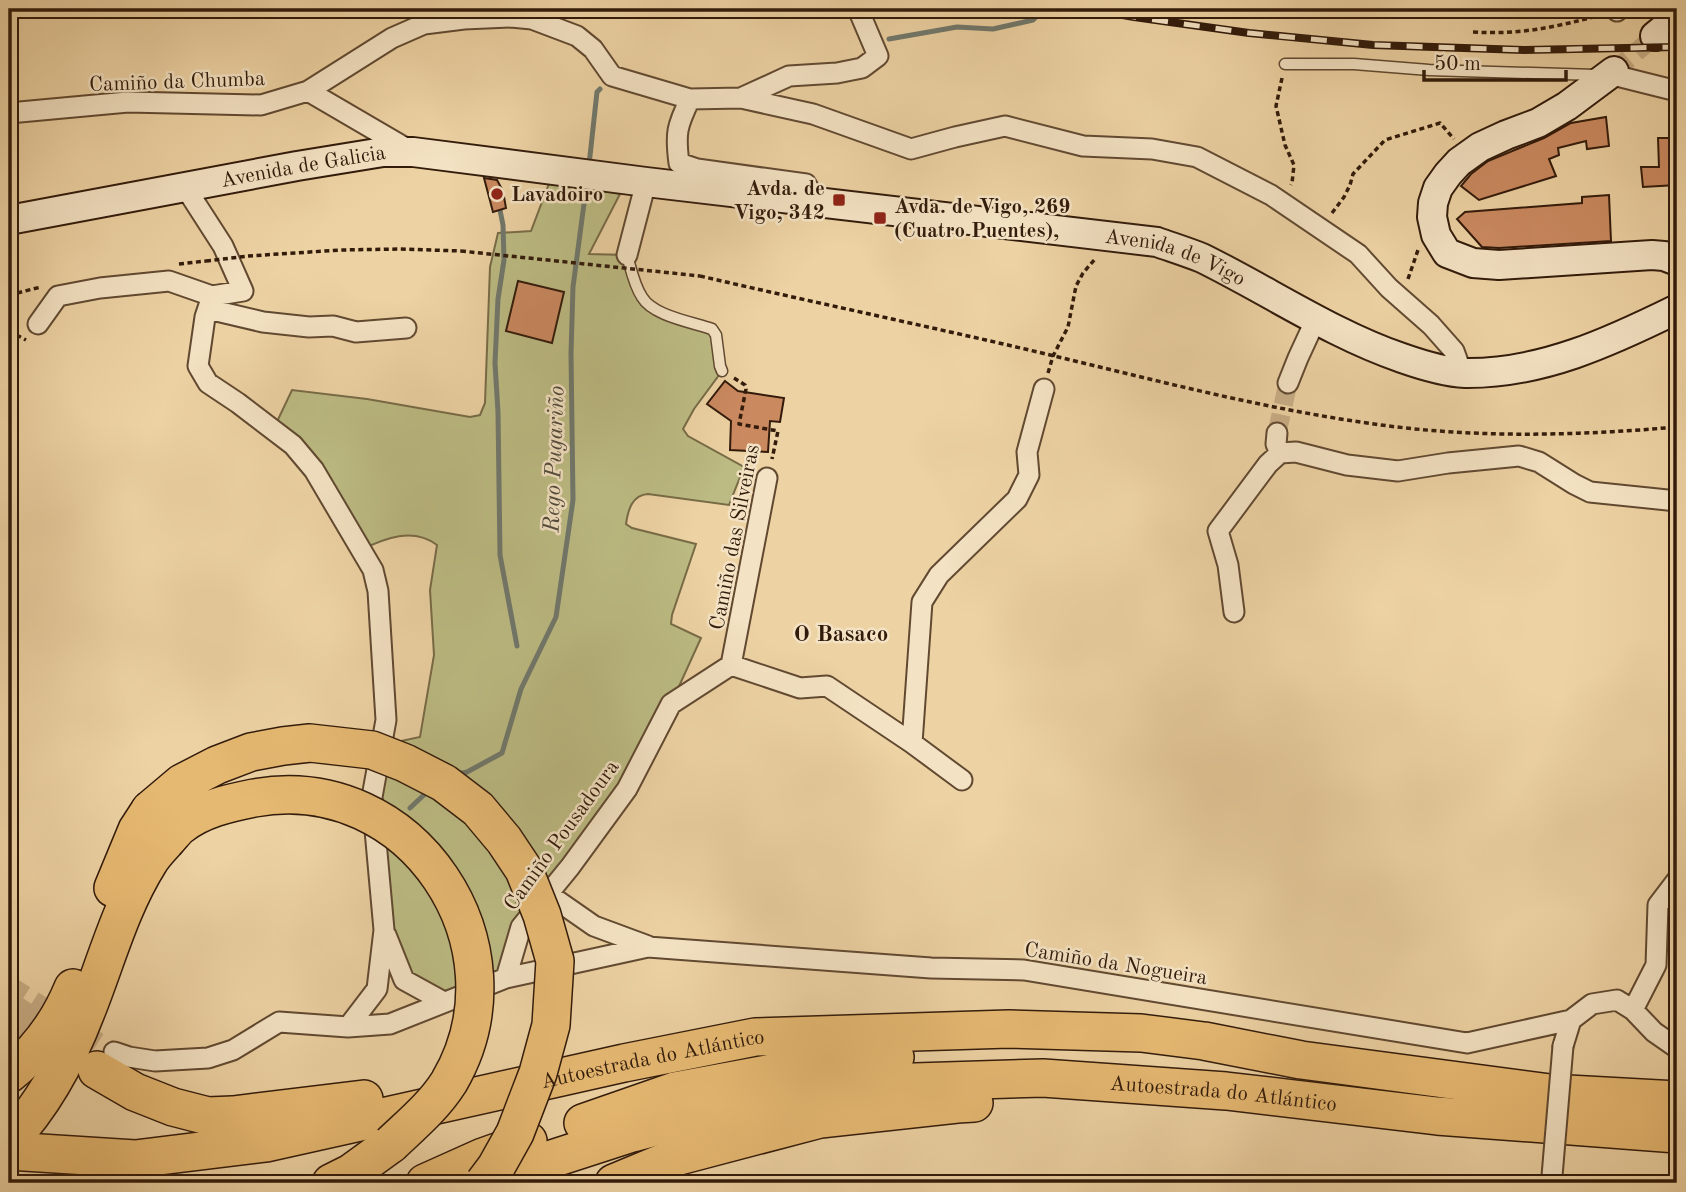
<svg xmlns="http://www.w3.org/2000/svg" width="1686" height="1192" font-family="'Old Standard TT',serif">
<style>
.green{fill:#bcbb83;stroke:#776b47;stroke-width:2}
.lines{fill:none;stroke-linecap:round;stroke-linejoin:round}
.stream{stroke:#70786c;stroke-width:5}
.building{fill:#cb8960;stroke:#321b0b;stroke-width:2}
.street-tunnel{stroke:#c8ad85;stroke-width:19;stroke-dasharray:19 10;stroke-linecap:butt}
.highway-tunnel{stroke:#c8ad85;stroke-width:37;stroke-dasharray:37 18;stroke-linecap:butt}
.lane-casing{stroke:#614931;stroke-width:13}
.street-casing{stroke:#614931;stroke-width:23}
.secondary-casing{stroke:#321b0b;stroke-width:32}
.highway-casing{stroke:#321b0b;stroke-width:40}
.path{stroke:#321b0b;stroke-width:3.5;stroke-dasharray:5 3.5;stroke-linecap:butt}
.lane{stroke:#f3e2c3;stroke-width:10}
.street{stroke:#f3e2c3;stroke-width:19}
.secondary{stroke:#f3e2c3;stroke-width:28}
.highway{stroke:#e6b972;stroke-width:37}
.rail-casing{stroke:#321b0b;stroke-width:8}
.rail{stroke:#f3e2c3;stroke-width:5;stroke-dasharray:16;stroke-linecap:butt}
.street-bridge-casing{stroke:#614931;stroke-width:23;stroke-linecap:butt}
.highway-bridge-casing{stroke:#321b0b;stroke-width:40;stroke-linecap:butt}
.path-bridge{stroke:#321b0b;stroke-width:3.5;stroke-dasharray:5 3.5;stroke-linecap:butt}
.street-bridge{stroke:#f3e2c3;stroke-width:19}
.highway-bridge{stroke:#e6b972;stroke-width:37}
.poi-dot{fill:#8f2418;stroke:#f3e2c3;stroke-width:2.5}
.labels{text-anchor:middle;stroke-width:5;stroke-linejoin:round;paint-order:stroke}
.street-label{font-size:21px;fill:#321b0b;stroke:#f3e2c3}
.poi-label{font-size:21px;font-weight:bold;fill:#321b0b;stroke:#f3e2c3;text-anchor:start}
.water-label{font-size:23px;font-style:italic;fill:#514a3c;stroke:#f3e2c3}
.neighbourhood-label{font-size:23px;font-weight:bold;fill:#321b0b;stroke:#f3e2c3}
</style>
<rect width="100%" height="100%" fill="#edd2a3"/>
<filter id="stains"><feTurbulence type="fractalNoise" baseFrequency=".00286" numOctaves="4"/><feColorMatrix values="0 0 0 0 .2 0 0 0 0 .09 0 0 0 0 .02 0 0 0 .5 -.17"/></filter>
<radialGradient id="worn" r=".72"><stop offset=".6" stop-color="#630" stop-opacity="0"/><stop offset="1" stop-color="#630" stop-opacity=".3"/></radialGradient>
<path class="green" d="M550,181l70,13 -31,60 38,1 22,51 63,23 10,42 -28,38 -11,20 5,7 56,31 -15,38 -81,-11c-16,1 -20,16 -22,30l6,4 64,16 -24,71 -1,9 30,14 -30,66 -44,85 -106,138 -15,51 -62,24 -40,-22 -20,-52 -12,-131 10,-52 38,-8 14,-82 -4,-65 7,-45c-24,-18 -52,-7 -76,5l-88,-120 19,-40 75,9 103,18 10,-2 5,-12 5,-136 8,-34 33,-2z"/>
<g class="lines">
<path class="stream" d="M889,39l68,-12 36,2 40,-9 8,-8
M589,165l8,-73 3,-3
M500,210l3,15 1,35 -6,39 -3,64 3,49 2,143 17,91
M457,774l10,-2 35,-19 19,-64 35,-72 17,-117 -2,-147 2,-66 14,-106
M410,808l18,-17"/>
</g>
<path class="building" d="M1606,117l3,29 -22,3 -1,-8 -28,7 1,7 -10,4 7,17 -77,24 -18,-14 10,-12 17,-13 56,-23 27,-15z
M1658,138h19v47l-34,2 -2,-20h18z
M484,178l13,2 6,11 3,17 -13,4z
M1609,195l2,46 -112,7 -17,-1 -25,-28 8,-7 117,-9v-6z
M518,281l46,11 -12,51 -46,-12z
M725,381l13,10 46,7 -4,24 -10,-1 -2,31 -38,-2 1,-29 -24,-17z"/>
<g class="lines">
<path class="street-tunnel" d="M1614,71l41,-35
M1277,433l11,-50
M9,985l105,67"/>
<path class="highway-tunnel" d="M9,1011l64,43"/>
<g class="lane-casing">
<path id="lane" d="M1285,64h69l75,6 167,5
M627,255c4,14 7,30 15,42 11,19 50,25 70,32l4,6 4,31 2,5"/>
</g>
<g class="street-casing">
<path id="street" d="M1617,9v2
M1609,74l68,17
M308,91l84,-53 32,-14 40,-5 47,-2 21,2 45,17 16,13 19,27 78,23
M741,98l72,16 98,35 44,-12 50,-11 78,20 69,3 45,8 74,38 87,59 31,34 42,37 23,26 8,22
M9,113l119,-11 133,3 47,-14 101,59
M185,187l38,59 20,45 -31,5 -7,21 -7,49 10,17 30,20 55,42 21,25 59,100 5,21 8,129 -14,77 12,133 -7,59 -29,38
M816,201l-10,-17 -109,-15 -18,-6c-4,-30 -2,-37 11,-64l51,-1 48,-22 48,-3 25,-5 16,-12 -20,-47
M627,255l19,-73
M208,309l55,13 46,5 24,-1 23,6 50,-4
M38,324l20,-28 42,-8 69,-7 43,15
M1288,383l10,-25 18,-39
M1277,433l-1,11 4,9
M1234,612l-6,-47 -10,-34 50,-67 12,-11 16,-1 51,13 51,6 50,-8 71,-7 20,6 35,22 16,8 87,9
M731,665l36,-187
M912,743l10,-141 17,-27 78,-76 12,-24 -2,-23 17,-63
M548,894l46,32 54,20
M386,935l18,45 40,22
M506,978l15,-51 49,-60 57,-78 44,-85 60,-39 69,23 27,-2 85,57 50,37
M1633,1010l23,-45 2,-60 19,-25
M1563,1046l8,-26 21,-16 25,-4 16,10 21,22 23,16
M114,1052l15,5 26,4 53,-3 25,-8 46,-28 69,5 42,-3 116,-46 142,-31 283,21 93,2 443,73 104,-23"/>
</g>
<g class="secondary-casing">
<g id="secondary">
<path d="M1655,36l22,-18"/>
<path d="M1614,71l-47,35 -29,17 -32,12 -26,12 -21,15 -11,12 -10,14 -5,15 -1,14 4,18 11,18 26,10 26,2 153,-10 12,1 13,5"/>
<path id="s1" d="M9,220l288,-54 86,-14h30l233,30 511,60c14,5 30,10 45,16 67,33 130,76 200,100 20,7 42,14 63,15 76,1 145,-31 212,-64"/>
</g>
</g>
<g class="highway-casing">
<g id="highway">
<path d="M113,888l24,-58 13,-20"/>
<path d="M97,1070l38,22 38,15 35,9 25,-1 131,-16"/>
<path d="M9,1074c29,-23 50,-52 64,-86"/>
<path d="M583,1123l92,-32 113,-21 107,-13"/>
<path d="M9,1141c35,-37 59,-82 77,-129 20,-50 34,-104 63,-150 4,-7 11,-14 17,-21"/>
<path id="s2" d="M9,1151l126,8 131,-16 358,-80 131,-26 254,-8 132,4 63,8 97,19 249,33 127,7"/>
<path d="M331,1183l20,-10 40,-29"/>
<path d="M425,1183l58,-26 45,-16"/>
<path id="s3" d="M489,1183l35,-15 108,-35 102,-27 149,-23 160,-5 183,13 211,25 240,18"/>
<path d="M614,1183l65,-27 141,-37 137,-15 17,-1"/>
</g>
</g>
<path class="path" d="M1473,32c47,3 83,-5 128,-17
M1282,78l-6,28 9,39 9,20 -2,18 -1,2
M1332,213l12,-16 6,-12 3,-11 32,-34 55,-17 14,16
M248,256l93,-6 59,-1 61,2
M179,264l27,-3
M700,276c108,25 217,48 325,73 123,29 247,63 372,78 94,11 187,8 280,0
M1408,279l10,-29
M9,295l32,-8
M9,331l17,9
M1048,373l5,-17 15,-29 8,-41 7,-13 12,-14
M734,378l11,7 1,4 -7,35 39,7 -6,28"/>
<use href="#lane" class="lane"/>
<use href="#street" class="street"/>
<use href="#secondary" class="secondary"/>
<use href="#highway" class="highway"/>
<g class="rail-casing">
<path id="rail" d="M1089,9l45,8 115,16 124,12 151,5 153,-3"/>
</g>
<use href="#rail" class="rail"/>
<g class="street-bridge-casing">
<path id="street-bridge" d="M1552,1176l11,-130"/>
</g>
<g class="highway-bridge-casing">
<path id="highway-bridge" d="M150,810l32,-27 35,-18 34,-13 32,-6 27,-3 62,7 33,13 39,20 34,26 26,31 20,30 18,45 13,46 -4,64 -13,48 -23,60 -19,34 -12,16
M166,841c5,-5 9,-11 14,-15 21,-17 49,-23 74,-28 158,-29 275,148 195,284 -15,24 -38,43 -58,62"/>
</g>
<path class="path-bridge" d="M461,251l239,25
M206,261l42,-5"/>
<use href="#street-bridge" class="street-bridge"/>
<use href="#highway-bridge" class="highway-bridge"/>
</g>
<g class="poi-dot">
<circle cx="497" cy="194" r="7"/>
<rect x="832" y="193" width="14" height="14" rx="3.5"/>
<rect x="873" y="211" width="14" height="14" rx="3.5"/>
</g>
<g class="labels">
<g class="street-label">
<text transform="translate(177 81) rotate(-2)" y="7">Camiño da Chumba</text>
<text dy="7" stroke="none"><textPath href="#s1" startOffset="299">Avenida de Galicia</textPath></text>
<text dy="7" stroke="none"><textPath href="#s1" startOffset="1181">Avenida de Vigo</textPath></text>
<text transform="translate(734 537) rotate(-79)" y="7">Camiño das Silveiras</text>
<text transform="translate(561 835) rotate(-54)" y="7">Camiño Pousadoura</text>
<text transform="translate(1116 963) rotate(9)" y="7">Camiño da Nogueira</text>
<text dy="7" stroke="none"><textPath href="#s2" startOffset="654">Autoestrada do Atlántico</textPath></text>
<text dy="7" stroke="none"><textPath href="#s3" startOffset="749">Autoestrada do Atlántico</textPath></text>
</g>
<g class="poi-label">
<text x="825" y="195" text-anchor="end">Avda. de<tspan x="825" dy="24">Vigo, 342</tspan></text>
<text x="511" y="201">Lavadoiro</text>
<text x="894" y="213">Avda. de Vigo, 269<tspan x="894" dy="24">(Cuatro Puentes),</tspan></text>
</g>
<g class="water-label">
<text transform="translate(553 459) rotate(-88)" y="8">Rego Pugariño</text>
</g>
<g class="neighbourhood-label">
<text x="841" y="641">O Basaco</text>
</g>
</g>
<rect width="1686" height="1192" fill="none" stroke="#edd2a3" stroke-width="35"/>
<rect x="10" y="10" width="1665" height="1171" fill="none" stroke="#321b0b" stroke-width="3.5"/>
<rect x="18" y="18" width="1651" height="1157" fill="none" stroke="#321b0b" stroke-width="2"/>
<path d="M1424 70v10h142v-10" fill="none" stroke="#321b0b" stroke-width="3.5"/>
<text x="1434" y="70" font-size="21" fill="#321b0b" stroke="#f3e2c3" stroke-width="5" paint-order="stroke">50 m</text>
<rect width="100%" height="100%" filter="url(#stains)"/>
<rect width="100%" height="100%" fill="url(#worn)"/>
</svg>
